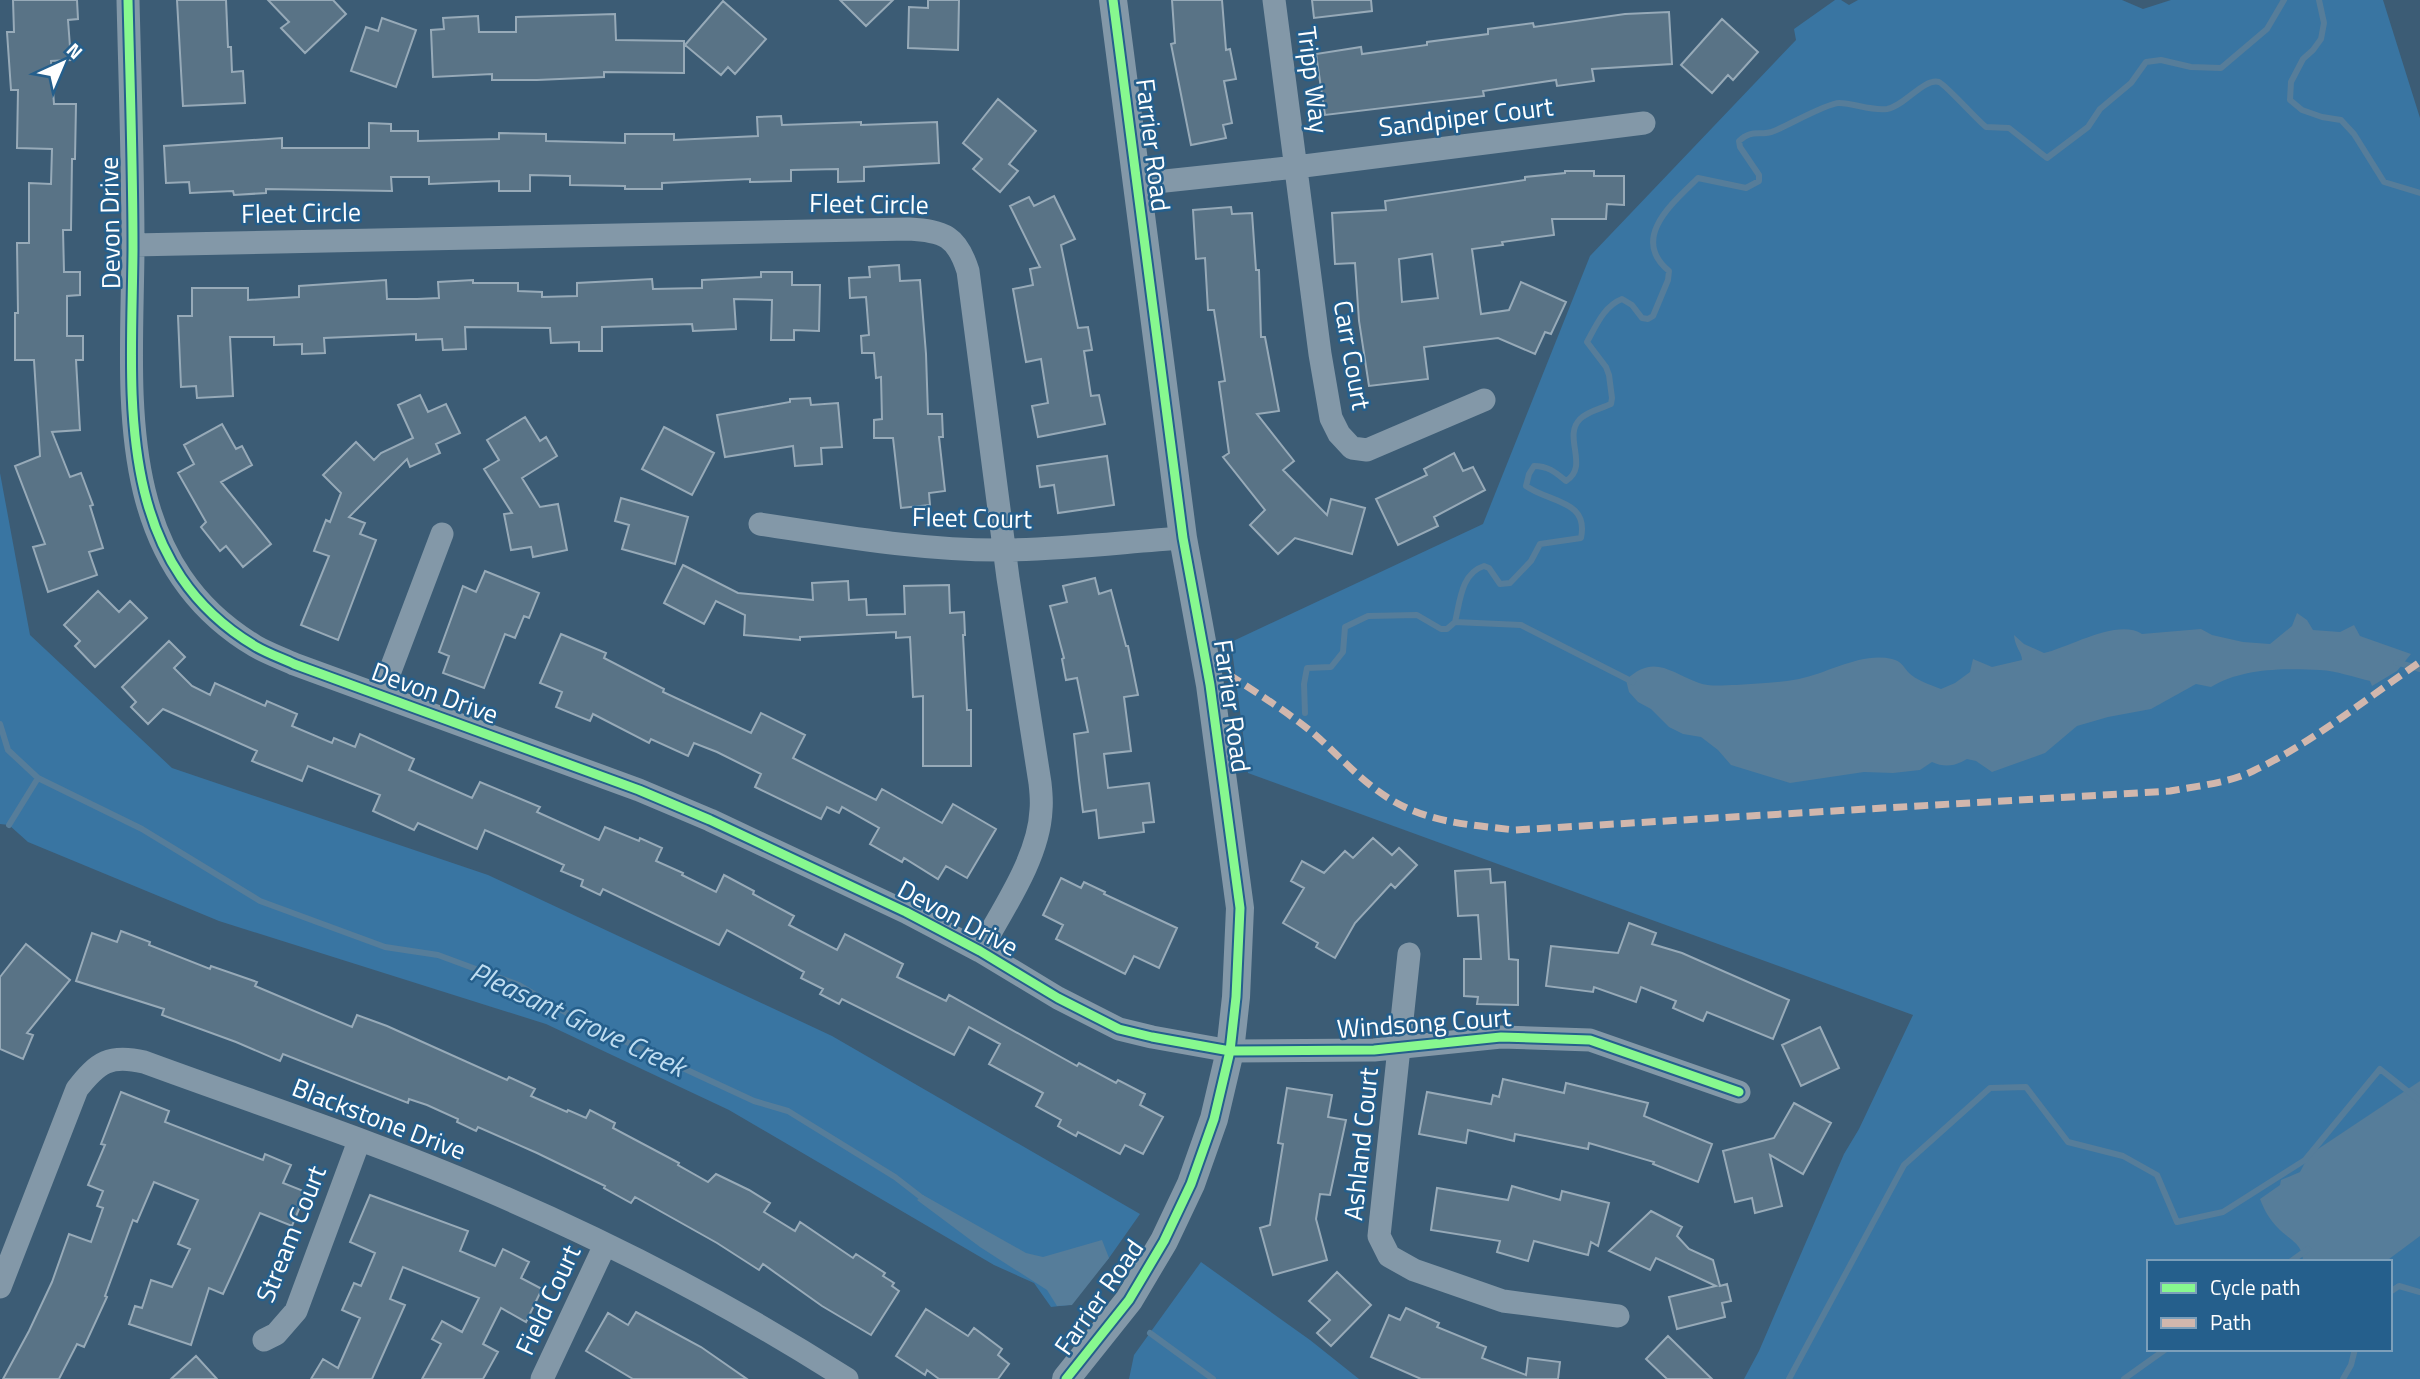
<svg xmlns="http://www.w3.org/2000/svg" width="2420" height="1379" font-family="'Titillium Web',sans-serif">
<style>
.green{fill:#3975a2;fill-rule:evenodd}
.water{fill:#567d9a}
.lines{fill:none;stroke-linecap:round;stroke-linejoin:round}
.stream{stroke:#567d9a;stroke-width:6}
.building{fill:#597386;stroke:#97aab8;stroke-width:2;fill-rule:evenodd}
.minor{stroke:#8398a8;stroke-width:23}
.tertiary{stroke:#8398a8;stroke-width:28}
.quiet{stroke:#d1b7ad;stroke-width:7;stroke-dasharray:14 7;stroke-linecap:butt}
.cycleway-casing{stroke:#255f8c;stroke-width:13}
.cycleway{stroke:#87f88f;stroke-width:9}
.labels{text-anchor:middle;stroke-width:5;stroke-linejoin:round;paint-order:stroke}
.street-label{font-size:26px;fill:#fff;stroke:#255f8c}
.water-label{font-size:28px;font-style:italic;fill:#bfddf1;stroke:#255f8c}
</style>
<rect width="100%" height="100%" fill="#3c5c75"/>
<path class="green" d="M1835,0h6l8,5 9,-5h264l21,9 28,-9h212l37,118v1261h-676l15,-28 85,-197 15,-25 54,-114 -665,-242 -17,-131 252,-118 107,-268 206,-216 -2,-11zM2149,1262h241v87h-241z
M0,473l30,162 142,133 316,107 344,161 308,178 -31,44 -40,47 -18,2 -17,-24 -40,-18 -265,-155 -183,-86 -327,-103 -191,-79 -19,-17 -9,-1z
M1201,1262l109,78 49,39h-230l5,-24z"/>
<path class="water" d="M2297,613l10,7 6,10 27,2 14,-7 6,11 51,18 -14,17 -25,15 -2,-5c-16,-4 -34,-10 -50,-11 -34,-2 -79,-2 -109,17l-15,-3 -45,25 -43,8 -31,9 -32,27 -53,19 -16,-11 -9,-2c-12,7 -22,9 -35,3l-12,8 -27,3 -29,-1 -74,11 -59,-18 -13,-15 -17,-13 -18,-3 -14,-7 -18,-18 -13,-7 -9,-10 -3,-12c28,-26 43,-8 73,3 11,4 25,2 37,2 21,-2 43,-2 63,-6 30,-6 62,-27 93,-20 9,2 11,7 16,13 7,8 23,13 33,17l14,-6 15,-11 3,-13 19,8 30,-7c0,-8 -7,-12 -8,-25l10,9 20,9c26,-6 74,-35 98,-19l59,-5 11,6 31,7 27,2 22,-18z
M2420,1081v155l-35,26h-82c0,-19 -14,-22 -25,-34 -8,-8 -14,-18 -18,-29l20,-14 1,-5 19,-8 9,-17z
M923,1195l103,58 17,4 59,-17 7,18 -37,47 -15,1 -10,-16 -67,-43 -63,-47z"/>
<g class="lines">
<path class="stream" d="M2319,0l5,23 -3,16 -8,11 -10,9 -12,23 -1,18 12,10 20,7 19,3 13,14 30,48 36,11
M1455,622c5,-20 6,-49 29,-56l5,2 11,16 10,-1 21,-22 9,-17 41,-6c8,-38 -31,-35 -55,-52l3,-12 5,-8c14,0 21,6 32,15 24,-15 -4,-44 14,-62 8,-8 20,-10 31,-15l1,-6 -3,-23 -3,-8 -19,-25c9,-16 17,-36 35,-43l10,6 10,13 6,1 5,-3 15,-36 1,-9c-40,-33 5,-69 29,-93l48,10 13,-7v-6l-19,-28 -1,-6c13,-13 21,-4 35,-10 13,-5 53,-28 65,-28 15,0 31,8 48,6 18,-3 36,-31 52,-27 6,2 38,38 47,45l23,1 38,30 41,-31 12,-18 31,-26 15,-21 15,-2 30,7 30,1 46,-39 17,-29
M2396,662l24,7
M1305,713l-1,-29 3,-16 24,-1 12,-15 2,-25 23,-11 49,-1 24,14h6l8,-7 66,3 112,57
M0,724l8,26 30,28 104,51 118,72 125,46 53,8 81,30 58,34 177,82 34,10 107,66 31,24
M9,825l29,-47
M2290,1262l18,-13
M2390,1292l9,-6 21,6
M1150,1333l63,46
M1789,1379l115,-214 86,-77 36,-1 42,55 55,14 34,19 20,47 46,-10 82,-52 75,-91 40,32
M2124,1379l42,-30
M2343,1379l8,-14 4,-16"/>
</g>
<path class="building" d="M13,0h64l1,19 -10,1 3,40 -20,1 3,43h22l-1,55h-3l-1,71h-8l1,42h16v23l-13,1v40h16v24h-7l4,70 -28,2 18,45 11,-4 12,32 -3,1 13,42 -14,4 8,23 -49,17 -15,-45 12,-3 -30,-78 25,-10 -6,-96h-19v-47h3l-1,-70h12v-60l22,1 1,-35 -35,-1 1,-58h-7l-4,-58h7z
M177,0h49l2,47h3l1,25 11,-1 2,32 -62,3z
M268,0h65l13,14 -41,39 -24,-25 8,-6z
M840,0h53l-27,26z
M928,0h31l-1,50 -50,-2 1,-41 19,1z
M1172,0h50l4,50 4,-1 6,30 -12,2 8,42 -9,2 3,13 -35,7 -20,-101 4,-1z
M1312,0h59l1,11 -58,7z
M723,1l43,38 -31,35 -7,-7 -7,8 -36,-30z
M1669,12l3,52 -80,5 2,12 -37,5 -1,-6 -73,11 1,5 -159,19 -9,-61 45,-7 1,7 65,-9v-3l61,-8v-5l45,-6 1,4 91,-13z
M615,14l1,26 68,1v32l-80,-1v5l-67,3h-45v-6l-59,3 -2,-47 13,-1 -1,-11 35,-2 1,16h37v-15z
M382,18l34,12 -20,57 -45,-16 15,-44 12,4z
M1722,19l36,33 -25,28 -5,-5 -16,18 -31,-28z
M998,99l38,32 -27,33 9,7 -18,21 -27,-23 9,-10 -19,-16z
M781,116l1,9 79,-3v3l76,-3 2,41 -75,4v14l-26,1v-13l-47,1v11l-41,1v-3l-88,4v6h-37v-3l-55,-1v-9l-40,-1v16h-31v-10l-70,3v-7h-38l1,14 -126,-2v4l-32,2 -1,-4 -43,2 -1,-11 -23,1 -2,-37 118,-8v10h87v-25l22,1v7h27v10l81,-2v-6l47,1v7l79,2v-9h49v6l84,-4 -1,-19z
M1565,171h29v5h30v29l-17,-1 -1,15h-54l2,16 -52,7 1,3 -31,4 9,65 28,-4 12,-28 45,20 -15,32 -6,-2 -10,22 -37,-16 -74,9 4,32 -59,7 -10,-65 -4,-58 -20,1 -3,-51 54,-3 -1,-9 140,-21v-3l40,-4zM1432,254l6,44 -36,4 -3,-43z
M1054,196l21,43 -14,6 17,83 10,-1 4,23 -8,1 7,45 8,-1 6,29 -67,13 -6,-31 16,-3 -7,-44 -15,3 -13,-73 20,-4 -3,-16 10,-2 -30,-61 19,-9 5,9z
M1231,207l1,7 20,-1 4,57h3l2,67h4l14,74 -22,3 37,47 -11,9 44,45 4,-16 34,9 -13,46 -57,-16 -17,16 -28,-29 15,-15 -42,-53 6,-4 -10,-71 6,-1 -11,-71h-6l-3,-52 -9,1 -3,-49z
M899,265l1,16 20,-1 6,74 2,60h14l1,23h-4l6,54 -16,2 1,12 -29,3 -8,-70h-19v-18l8,-1 -1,-42 -5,1 -2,-25h-12l-1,-17 8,-1 -3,-38 -16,1 -1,-20 21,-1 -1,-10z
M761,272h31v13h28l-1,46 -25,-1v10h-23l1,-40 -38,-1 2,30 -43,2 -1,-7 -90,3v24h-23v-9l-28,1 -1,-15 -85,-1 1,22 -23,1 -1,-11 -26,1v-6l-92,4 1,15 -23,1v-10l-28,1v-8h-44l3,59 -36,2 -1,-12 -15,1 -3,-71h14v-28h56v12l51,-3v-11l87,-6 1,19h30l22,-1 -1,-16 35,-2v3h45v8l24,1v5l35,-1v-13l75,-4 1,10 49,-1v-8l59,-3z
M420,395l8,17 18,-8 14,29 -24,11 4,9 -30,14 -3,-8 -58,58 16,6 -5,11 16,6 -38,100 -37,-15 28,-69 -15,-5 12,-31 4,2 11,-29 -18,-18 33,-33 18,18 7,-7 32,-15 -15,-33z
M810,398l1,7 27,-2 4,44 -21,1 1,16 -27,2 -2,-20 -68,11 -8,-42 73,-13v-3z
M525,417l15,24 6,-4 11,19 -35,22 18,29 18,-3 9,46 -34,7 -2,-10 -20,3 -7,-36 8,-1 -28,-44 15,-9 -12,-20z
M222,424l14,25 6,-3 10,19 -31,17 50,62 -28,23 -17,-21 -6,5 -19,-24 5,-5 -28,-49 16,-9 -10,-19z
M664,427l50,26 -22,42 -50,-26z
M1454,453l9,18 10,-4 12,23 -51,27 4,9 -40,19 -22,-46 51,-24 -3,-6z
M1107,456l7,49 -56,8 -4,-28 -14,2 -3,-21z
M621,498l67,19 -13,47 -53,-15 7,-24 -14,-4z
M683,565l55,28 75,7 -1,-17 36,-2 1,19 17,-1 1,16 38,-1 -1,-28 45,-1 1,28 14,-1 1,23h-2l4,75h4v56h-48v-70l-10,1 -3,-60 -14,1v-6l-96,5v3l-56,-5 1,-20 -29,-14 -12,23 -40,-21z
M485,571l54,22 -10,25 -5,-2 -9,22 -10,-4 -21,54 -41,-15 6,-17 -10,-4 24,-66 13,6z
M1095,578l4,16 12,-4 15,56h2l10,49 -14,2 7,54 -27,3 4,34 41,-5 5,39 -11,1 1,9 -45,6 -3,-28 -13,2 -4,-32 -5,-46 14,-2 -11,-54 -11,2 -4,-21 2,-1 -14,-52 17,-4 -4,-16z
M98,591l21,21 11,-11 17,17 -52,49 -20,-21 5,-5 -16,-16z
M561,634l45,19 -2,5 60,31 -1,3 88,41 10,-20 44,22 -12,23 83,42 6,-11 60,34 11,-19 43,25 -29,49 -21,-12 -8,13 -34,-21 -2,4 -32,-18 9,-16 -37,-21 -3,6 -12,-6 -6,12 -66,-32 6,-13 -44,-22 -23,-9 -6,13 -37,-17 -2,4 -56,-29 -3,7 -34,-14 6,-15 -22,-9z
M169,641l16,16 -11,11 18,18 18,9 5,-12 50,23 2,-5 30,13 -5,12 40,17 2,-5 21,9 5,-13 54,25 -5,11 63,28 8,-16 60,25 -3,5 62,28 6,-13 34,14 1,-3 22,10 -6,13 27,12 -1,2 34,17 8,-17 30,16 -1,3 41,22 -5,9 48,25 8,-16 58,30 -6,13 49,24 3,-6 128,71 2,-3 37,20 2,-3 27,14 -5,11 23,12 -20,37 -18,-9 -5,9 -42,-22 -2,4 -18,-10 3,-6 -25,-14 7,-13 -54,-29 11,-20 -31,-17 -15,28 -112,-56 -3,5 -19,-10 3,-5 -22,-11 3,-6 -77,-42 -8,15 -116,-56 -3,6 -19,-9 2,-6 -22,-9 3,-6 -79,-35 -8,19 -59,-26 -4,7 -41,-19 7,-16 -72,-29 -6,15 -50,-20 5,-10 -94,-42 -15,15 -17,-17 5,-5 -14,-15z
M1373,838l19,17 7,-7 18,17 -22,23 -4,-4 -36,39 -20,35 -19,-11 2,-4 -35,-20 21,-35 -13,-7 11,-20 22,12 21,-22 8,7z
M1490,869l1,14 14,-1 4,77 9,1v45l-41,-1 1,-7 -14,-1v-37h17l-3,-44 -20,1 -3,-45z
M1061,878l20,10 3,-6 21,10 -1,2 73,34 -18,40 -25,-12 -9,18 -69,-35 7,-14 -20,-10z
M1629,923l27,10 -4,11 30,9 107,47 -16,39 -66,-27 -4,9 -30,-13 3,-7 -35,-14 -5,15 -42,-15 -1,5 -47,-6 5,-40 67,7z
M121,931l29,11 -1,3 61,24 1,-3 46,16 -2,4 97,41 5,-12 30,11 120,54 2,-3 26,12 -4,7 36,16 1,-2 18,8 4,-8 25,13 -2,5 66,35 -1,2 30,17 8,-8 33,16 21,13 -6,9 31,19 5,-9 53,36 3,-4 29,19 -2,3 11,7 -2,3 7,5 -28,44 -49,-29 -59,-42 -4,6 -42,-27 -82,-46 -4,6 -27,-15 1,-2 -68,-33 -59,-26 -2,4 -19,-9 1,-3 -31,-14 -18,-6 -1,4 -125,-49 -3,7 -44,-19 -74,-27 2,-6 -88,-28 16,-48 25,9z
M26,944l44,36 -43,53 6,2 -10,24 -23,-10v-72z
M1820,1027l19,41 -38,18 -19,-41z
M1503,1079l61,14 2,-10 82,20 -4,13 68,28 -14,38 -45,-18 1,-2 -65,-19 -1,6 -73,-15 -1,7 -46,-11 -2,13 -47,-9 8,-42 64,12 2,-9 6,2z
M1287,1088l45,7 -4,22 18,3 -16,75 -10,-1 -4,25 11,41 -54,15 -13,-47 10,-3 13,-81 -5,-1z
M121,1092l48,19 -4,11 98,38 2,-6 26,11 -8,18 23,9 -14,34 -32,-13 -37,81 -14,-6 -18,57 -62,-21 6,-18 7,2 9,-28 21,7 18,-38 -12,-5 20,-44 -44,-18 -17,40 -4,-2 -28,76 2,1 -23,50 -7,-3 -18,35h-56l26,-48 23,-49 17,-48 22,8 12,-34 -6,-2 6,-15 -15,-6 17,-40 -4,-1z
M1794,1103l37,20 -28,51 -33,-19 12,51 -27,7 -3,-15 -17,4 -12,-51 51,-13z
M1512,1186l48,14 2,-9 47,12 -11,43 -7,-4 -3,13 -54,-14 -6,20 -31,-9 3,-11 -69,-11 6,-42 71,12z
M370,1195l98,36 -8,20 35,15 8,-17 26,13 -8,16 21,11 -16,33 -25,-14 -18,36 15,8 -15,27h-61l19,-35 -9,-5 10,-18 20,11 17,-34 -76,-31 -13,32 15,6 -33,74h-61l12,-20 15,9 22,-50 -18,-8 12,-27 7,3 14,-33 -25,-11z
M1651,1211l31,16 -5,9 12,13 24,11 7,26 7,-2 4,17 -9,2 3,14 -48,12 -8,-32 47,-11 -60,-28 -6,12 -41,-19z
M1337,1272l34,33 -40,41 -14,-13 13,-13 -21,-19z
M1406,1308l33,15 -2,4 49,20 -4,11 44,17 2,-17 32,4 -2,17h-137l-50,-22 18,-42 11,5z
M926,1309l42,27 6,-8 28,21 -4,6 11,9 -11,15h-59l-12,-9 -2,5 -29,-19z
M636,1312l65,35 46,32h-114l-47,-28 22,-38 20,12z
M1668,1336l44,43h-45l-21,-20z
M196,1356l21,23h-46z"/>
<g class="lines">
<path class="minor" d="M128,0c2,83 5,166 5,249 -1,143 -22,311 122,397 12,7 26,12 39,18l345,126 71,30 196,92 74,39 78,47 61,31 33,8 78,14 144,-1 127,-13 89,3 149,52
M1274,0l46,354 11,64 8,16 13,14 15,2 117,-50
M1137,184l159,-17 348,-44
M133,245l776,-16c35,2 48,7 59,42l40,307 32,205c1,9 2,18 1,27 -2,48 -39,100 -61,141
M760,524c81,12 163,27 246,26 59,-1 118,-8 177,-12
M381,695l61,-161
M1409,954l-30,282 10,20 25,14 89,31 115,15
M0,1287l77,-198c21,-27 33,-35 67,-27 114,42 231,80 343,128 124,53 246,116 360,189
M264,1340l12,-6 20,-23 63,-170
M542,1379l63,-134"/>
<path class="tertiary" d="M1066,1379l63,-79 35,-59 27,-57 23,-65 16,-68 6,-54 4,-89 -30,-223 -27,-147 -70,-538"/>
<path class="quiet" d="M1228,674c29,19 58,37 85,59 27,23 50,51 82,69 37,21 78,23 119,28l656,-39c28,-5 58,-8 83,-20 59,-28 114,-73 167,-109"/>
<g class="cycleway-casing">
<path id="cycleway" d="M128,0c2,83 5,166 5,249 -1,143 -22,311 122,397 12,7 26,12 39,18l345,126 71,30 196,92 74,39 78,47 61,31 33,8 78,14 144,-1 127,-13 89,3 149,52
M1066,1379l63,-79 35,-59 27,-57 23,-65 16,-68 6,-54 4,-89 -30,-223 -27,-147 -70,-538"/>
</g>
<use href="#cycleway" class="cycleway"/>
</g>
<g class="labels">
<g class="street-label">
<text transform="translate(1313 80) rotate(83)" y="9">Tripp Way</text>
<text transform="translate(1466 117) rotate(-7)" y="9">Sandpiper Court</text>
<text transform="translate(1153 145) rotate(83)" y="9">Farrier Road</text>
<text transform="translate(869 204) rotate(1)" y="9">Fleet Circle</text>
<text transform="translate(301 213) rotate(-1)" y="9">Fleet Circle</text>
<text transform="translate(110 223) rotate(-91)" y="9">Devon Drive</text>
<text transform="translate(1352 355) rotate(80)" y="9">Carr Court</text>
<text transform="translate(972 518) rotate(1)" y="9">Fleet Court</text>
<text transform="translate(435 693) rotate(20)" y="9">Devon Drive</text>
<text transform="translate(1232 706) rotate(82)" y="9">Farrier Road</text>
<text transform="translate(958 918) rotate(28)" y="9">Devon Drive</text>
<text transform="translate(1424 1023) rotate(-4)" y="9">Windsong Court</text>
<text transform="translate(379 1119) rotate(21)" y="9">Blackstone Drive</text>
<text transform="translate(1361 1144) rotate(-84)" y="9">Ashland Court</text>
<text transform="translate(291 1234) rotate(-68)" y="9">Stream Court</text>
<text transform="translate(1099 1297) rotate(-55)" y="9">Farrier Road</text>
<text transform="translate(548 1300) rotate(-65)" y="9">Field Court</text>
</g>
<g class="water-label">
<text transform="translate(578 1019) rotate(25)" y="10">Pleasant Grove Creek</text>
</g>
</g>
<rect x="2147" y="1260" width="245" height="91" fill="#255f8c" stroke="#7c9fba" stroke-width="2"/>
<rect x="2161" y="1283" width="35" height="10" fill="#87f88f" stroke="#7c9fba" stroke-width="2"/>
<text x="2210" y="1295" font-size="21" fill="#ffffff">Cycle path</text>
<rect x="2161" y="1318" width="35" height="10" fill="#d1b7ad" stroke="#7c9fba" stroke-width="2"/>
<text x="2210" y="1330" font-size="21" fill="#ffffff">Path</text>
<g transform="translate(63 63) rotate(44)" stroke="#255f8c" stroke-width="5" paint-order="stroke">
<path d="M0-5L12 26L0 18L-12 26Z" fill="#ffffff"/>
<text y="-10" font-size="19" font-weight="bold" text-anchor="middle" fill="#ffffff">N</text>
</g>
</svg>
